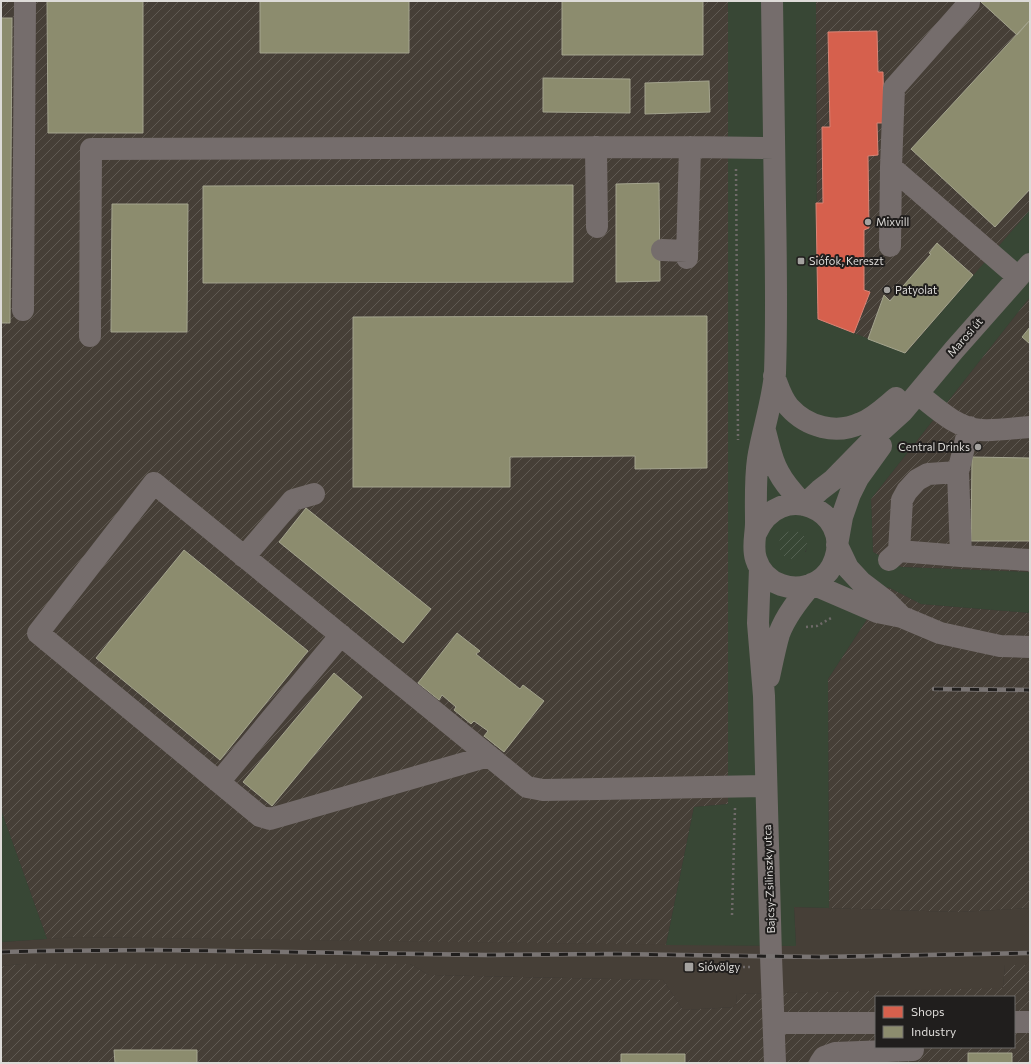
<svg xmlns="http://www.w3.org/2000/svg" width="1031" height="1064" font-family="Commissioner,sans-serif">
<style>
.industrial{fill:url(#industrial-furrows);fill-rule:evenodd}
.built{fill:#463f37}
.grass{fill:#384735;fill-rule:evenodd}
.garden{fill:url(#garden-furrows)}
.shops{fill:#d6604d;stroke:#d88577}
.industry{fill:#8c8c6e;stroke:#a4a48e}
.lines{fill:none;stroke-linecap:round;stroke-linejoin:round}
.path{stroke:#6f6a69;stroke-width:2.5;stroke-dasharray:2 3;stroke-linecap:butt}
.minor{stroke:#756d6c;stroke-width:22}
.rail-casing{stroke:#797473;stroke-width:4.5}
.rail{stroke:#201e1d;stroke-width:3;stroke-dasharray:9;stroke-linecap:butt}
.poi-dot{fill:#a4a29f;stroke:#201e1d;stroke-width:1.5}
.labels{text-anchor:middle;stroke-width:4;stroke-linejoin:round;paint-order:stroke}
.poi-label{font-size:11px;fill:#dddbd8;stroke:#201e1d;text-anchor:start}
.street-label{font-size:11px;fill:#dddbd8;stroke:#201e1d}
</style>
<defs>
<pattern id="industrial-furrows" width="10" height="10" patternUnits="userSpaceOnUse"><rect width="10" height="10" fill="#463f37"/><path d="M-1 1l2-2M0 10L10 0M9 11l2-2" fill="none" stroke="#605a53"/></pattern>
<pattern id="garden-furrows" width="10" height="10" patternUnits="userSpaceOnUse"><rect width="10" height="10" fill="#384735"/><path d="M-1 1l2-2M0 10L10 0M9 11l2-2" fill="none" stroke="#546152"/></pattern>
</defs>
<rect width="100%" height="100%" fill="#393734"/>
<path class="industrial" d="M1,1h727v803l-34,3 -28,138 -590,-8 -29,2 -46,-129z
M816,1h214v209l-124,144 -89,-35z
M1030,297v275l-129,-5 -28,-15 -2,-53z
M888,587l33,17 109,9v295l-72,4 -129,-4 -1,-229z
M22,964h388l19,11 234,5 20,30 53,-3 1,-13 266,-7 2,-22h25v98h-1029v-97zM876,997h138v50h-138z"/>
<path class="built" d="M794,907l164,5 72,-4v57h-25l-2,23 -266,6 -1,13 -53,3 -20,-30 -234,-5 -19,-11h-388l-21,2v-24l75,-5 720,9z"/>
<path class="grass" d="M728,1h88l1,318 89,34 124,-143v87l-159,202 2,53 28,15 129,5v41l-109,-9 -33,-17 -60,92 1,229 -35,-1 2,39 -130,-1 28,-138 34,-3zM780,540l27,3 -1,9 -26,-3z
M1,810l46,129 -46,3z"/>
<path class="garden" d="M779 545a14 14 0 1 1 28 0a14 14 0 1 1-28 0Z"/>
<path class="shops" d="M877,31l1,41h5l1,51h-7l1,32 -10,1 1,72 -5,2v60l6,2 -16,41 -36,-14 -2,-116h7l-1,-76h8l-2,-95z"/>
<path class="industry" d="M47,1h96v132h-95z
M260,1h149v52h-149z
M562,1h141v54h-141z
M980,1h50v19l-13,15z
M1,18h11l-2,305h-9z
M1030,20v169l-35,38 -84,-78z
M543,78l87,1v34l-87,-1z
M709,81l1,31 -65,2v-31z
M659,183l1,98 -44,1v-98z
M573,185v97l-370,1v-97z
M112,204h76l-1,128h-76z
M937,243l36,32 -68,78 -37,-14 16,-44 6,6 41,-47 -2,-1z
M707,316v152l-72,1v-13l-125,1v30h-157v-170z
M1030,327v17l-8,-7z
M972,457l58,1v83h-59z
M306,508l125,101 -28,34 -124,-101z
M184,550l124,101 -88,109 -124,-102z
M457,633l23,18 -4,3 44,35 3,-4 21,16 -40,51 -20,-16 4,-5 -14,-10 -3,3 -17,-14 2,-3 -14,-12 -3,5 -21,-17z
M334,673l28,24 -90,109 -29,-24z
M114,1050h83v13h-82z
M968,1053h44v10h-44z
M621,1054h64v9h-64z"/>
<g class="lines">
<path class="path" d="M736,169l2,271
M806,627l11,-1 16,-9
M732,915l3,-107
M728,967h22"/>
<path class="minor" d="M596,147l1,80
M891,167l127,110
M890,246l1,-79 3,-79 75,-85
M662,250l25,1
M687,258l3,-111
M23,310l2,-309
M90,336l1,-187 599,-2 84,1
M774,376c4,10 7,22 15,31 18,20 47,28 72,16 13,-5 24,-16 35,-25
M918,394c18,14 38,34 63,36 16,1 33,-2 49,-3
M969,427l-11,45 3,84 69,4
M765,431c4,14 6,29 14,42 6,12 16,22 25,32
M881,446l-23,32 -8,16 -8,23 -5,28 11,23 13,14 25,19 16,16
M804,505l16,-15 13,-10 49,-50 21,-19 51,-61 76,-86
M756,533c24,-55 96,-23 79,26 -3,9 -9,17 -17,22 -23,14 -54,4 -62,-22 -4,-12 0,-24 0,-36 0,-21 -1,-43 2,-64 4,-27 15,-58 17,-86 2,-56 1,-112 0,-168 -1,-68 -2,-136 -3,-204
M899,551l62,5
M244,557l49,-57 21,-6
M889,560l10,-9 3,-51 5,-9 10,-11 11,-6 30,-2
M760,568l-2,55 6,73 7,260 4,107
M812,584l65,28 25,5 38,16 60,13 30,1
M769,677c3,-14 6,-29 10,-43 7,-19 20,-35 33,-50
M489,756l-219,63 -10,-3 -222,-183 116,-150 373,304 16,3 223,-4
M219,782l122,-147
M1014,1022h16
M774,1023h102
M820,1063l4,-6 11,-4 78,-3"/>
<g class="rail-casing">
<path id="rail" d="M934,689l96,1
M1,952l39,-1 114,-1 333,5 128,-1 206,3 209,-4"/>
</g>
<use href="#rail" class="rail"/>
</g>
<g class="poi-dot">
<circle cx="868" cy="222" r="4"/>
<rect x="797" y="257" width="8" height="8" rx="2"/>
<circle cx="887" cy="290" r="4"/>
<circle cx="978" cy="447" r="4"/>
<rect x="684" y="962" width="10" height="10" rx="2"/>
</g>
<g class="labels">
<g class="poi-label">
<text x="876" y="226">Mixvill</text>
<text x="809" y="265">Siófok, Kereszt</text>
<text x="895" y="294">Patyolat</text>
<text x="970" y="451" text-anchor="end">Central Drinks</text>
<text x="698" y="971">Sióvölgy</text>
</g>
<g class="street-label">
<text transform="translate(965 337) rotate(-49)" y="4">Marosi út</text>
<text transform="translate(769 879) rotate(-92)" y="4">Bajcsy-Zsilinszky utca</text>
</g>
</g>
<rect width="1031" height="1064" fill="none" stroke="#dddbd8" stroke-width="4"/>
<rect x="875" y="996" width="140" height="52" fill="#201e1d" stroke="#6c6a68"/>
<rect x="883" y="1006" width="20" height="12" fill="#d6604d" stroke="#6c6a68"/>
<text x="911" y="1016" font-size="12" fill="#dddbd8">Shops</text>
<rect x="883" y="1026" width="20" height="12" fill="#8c8c6e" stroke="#6c6a68"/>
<text x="911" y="1036" font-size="12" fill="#dddbd8">Industry</text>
</svg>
